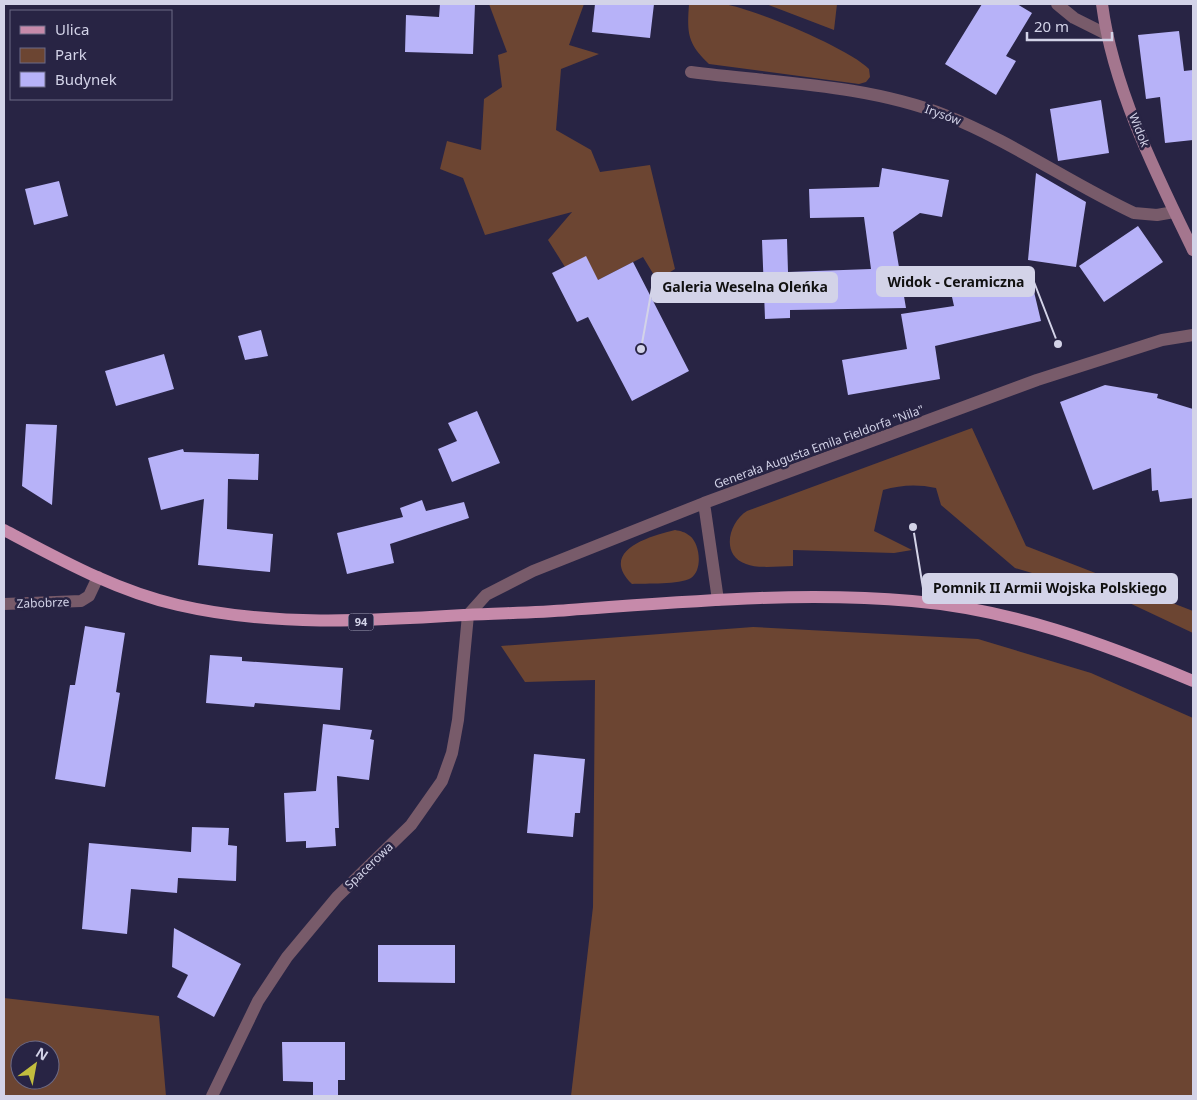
<svg xmlns="http://www.w3.org/2000/svg" width="1197" height="1100" font-family="'Noto Sans',sans-serif">
<style>
.green{fill:#6c4532;fill-rule:evenodd}
.building{fill:#b7b2f8}
.lines{fill:none;stroke-linecap:round;stroke-linejoin:round}
.street{stroke:#785b6a;stroke-width:12}
.secondary{stroke:#a4768e;stroke-width:12}
.primary{stroke:#c68aaa;stroke-width:12}
.labels{text-anchor:middle;stroke-width:5;stroke-linejoin:round;paint-order:stroke}
.shield{fill:#282444;stroke:#a09eb7;stroke-width:1}
.shield-label{font-size:11px;font-weight:bold;fill:#d3d3e8}
.street-label{font-size:12px;fill:#d3d3e8;stroke:#282444}
.leader{fill:none;stroke:#d3d3e8;stroke-width:2}
.callout-dot{fill:#d3d3e8;stroke:#282444;stroke-width:2}
.callout{fill:#d3d3e8;stroke:#d3d3e8;stroke-width:2}
.callout-label{font-size:14px;text-anchor:middle;font-weight:bold;fill:#111}
</style>
<rect width="100%" height="100%" fill="#282444"/>
<path class="green" d="M489,4h95l-15,41 30,9 -38,15 -5,61 35,20 9,22 50,-7 25,104 -18,11 -14,-23 -45,23 -33,-13 -17,-27 24,-28 -87,23 -22,-57 -23,-9 7,-28 34,9 3,-51 18,-12 -4,-32 9,-3z
M689,4c11,0 24,-2 35,0 30,5 124,44 145,65l1,8 -4,5 -7,2 -150,-20c-22,-21 -22,-31 -20,-60z
M766,4h71l-3,26z
M972,428l54,118 167,65v22l-70,-33 -108,-32 -74,-63 -5,-17c-19,-4 -35,-3 -53,2l-9,41 38,19 -18,3 -101,-3v16c-14,0 -35,3 -47,-2 -26,-9 -17,-42 1,-53z
M675,530c6,1 10,2 15,6 10,8 13,34 1,42 -12,7 -44,5 -59,6 -34,-33 18,-48 43,-54z
M753,627l225,12 113,34 102,45v378h-622l22,-189 2,-227 -70,2 -24,-36z
M4,998l155,18 7,80h-162zM20,1050h30v30h-30z"/>
<path class="building" d="M440,4h35l-2,50 -68,-2 1,-37 33,2z
M595,4h59l-4,34 -58,-6z
M982,4h35l15,9 -26,43 10,5 -20,34 -51,-31z
M1179,31l5,40 9,-1v70l-28,3 -5,-46 -14,2 -8,-64z
M1101,100l8,53 -51,8 -8,-52z
M882,168l67,12 -7,37 -22,-4 -27,19 13,76 -116,2v8l-25,1 -3,-79 25,-1 1,33 83,-3 -7,-52 -54,1 -1,-29 70,-2z
M1036,173l50,29 -10,65 -48,-7z
M59,181l9,35 -34,9 -9,-36z
M1138,226l25,36 -59,40 -25,-36z
M586,256l12,24 35,-18 56,109 -57,30 -44,-84 -11,5 -25,-49z
M1031,279l10,42 -106,25 5,33 -92,16 -6,-35 65,-11 -6,-35 53,-8 -2,-9z
M261,330l7,26 -23,4 -7,-24z
M164,354l10,35 -58,17 -11,-35z
M1105,385l53,9 -1,4 36,11v89l-33,4 -2,-12 -6,1 -1,-23 -58,22 -33,-88z
M477,411l23,52 -48,19 -14,-33 19,-8 -9,-18z
M26,424l31,1 -5,80 -30,-19z
M183,449l1,3 75,2 -1,26 -30,-1 -1,50 46,5 -3,38 -72,-7 6,-66 -43,11 -13,-52z
M422,500l4,11 38,-9 5,16 -79,26 4,19 -47,11 -10,-41 66,-16 -3,-9z
M85,626l40,7 -9,59 4,1 -15,94 -50,-8 15,-94h5z
M210,655l32,2v4l101,7 -3,42 -85,-7 -1,4 -48,-4z
M323,724l49,6 -2,9 4,1 -5,40 -32,-4 2,52h-4l1,18 -30,2v-7l-20,1 -2,-49 32,-2z
M534,754l51,5 -5,54h-5l-2,24 -46,-4z
M192,827l37,1 -1,17 9,1 -1,35 -58,-3 -1,15 -46,-4 -4,45 -45,-5 7,-86 102,9z
M174,928l67,36 -27,53 -37,-20 11,-22 -16,-8z
M378,945h77v38l-77,-1z
M282,1042h63v38h-7v16h-25v-14l-30,-1z"/>
<g class="lines">
<path class="street" d="M1057,4l17,14 32,16
M691,72c85,11 174,12 254,43 66,26 125,68 189,98l23,2 17,-3
M704,503l14,97
M4,604l77,-3 8,-5 9,-19
M212,1096l46,-95 29,-44 50,-60 74,-72 31,-44 10,-28 6,-33 10,-105 18,-20 47,-24 171,-68 333,-123 125,-40 31,-5"/>
<path class="secondary" d="M1102,4c11,84 54,170 91,246"/>
<path class="primary" d="M4,530c55,29 112,61 174,75 95,22 190,16 287,10 34,-2 69,-2 104,-5 113,-8 229,-19 343,-9 98,8 191,42 281,80"/>
</g>
<g class="labels">
<rect class="shield" x="348.5" y="613.5" width="25" height="17" rx="4"/>
<g class="shield-label">
<text x="361" y="626">94</text>
</g>
<g class="street-label">
<text transform="translate(943 115) rotate(20)" y="4">Irysów</text>
<text transform="translate(1139 130) rotate(68)" y="4">Widok</text>
<text transform="translate(819 447) rotate(-20)" y="4">Generała Augusta Emila Fieldorfa "Nila"</text>
<text transform="translate(43 603) rotate(-2)" y="4">Zabobrze</text>
<text transform="translate(369 866) rotate(-44)" y="4">Spacerowa</text>
</g>
</g>
<path class="leader" d="M1058 344L1034 282M641 349L652 288M913 527L923 588"/>
<g class="callout-dot">
<circle cx="1058" cy="344" r="5"/>
<circle cx="641" cy="349" r="5"/>
<circle cx="913" cy="527" r="5"/>
</g>
<g class="callout">
<rect x="877" y="267" width="157" height="29" rx="5"/>
<rect x="652" y="273" width="185" height="29" rx="5"/>
<rect x="923" y="574" width="254" height="29" rx="5"/>
</g>
<g class="callout-label">
<text x="956" y="287">Widok - Ceramiczna</text>
<text x="745" y="292">Galeria Weselna Oleńka</text>
<text x="1050" y="593">Pomnik II Armii Wojska Polskiego</text>
</g>
<rect width="1197" height="1100" fill="none" stroke="#d3d3e8" stroke-width="10"/>
<rect x="10" y="10" width="162" height="90" fill="#282444" stroke="#6c6a86"/>
<rect x="20" y="26" width="25" height="8" fill="#c68aaa" stroke="#6c6a86"/>
<text x="55" y="35" font-size="15" fill="#d3d3e8">Ulica</text>
<rect x="20" y="48" width="25" height="15" fill="#6c4532" stroke="#6c6a86"/>
<text x="55" y="60" font-size="15" fill="#d3d3e8">Park</text>
<rect x="20" y="72" width="25" height="15" fill="#b7b2f8" stroke="#6c6a86"/>
<text x="55" y="85" font-size="15" fill="#d3d3e8">Budynek</text>
<g transform="translate(35 1065) rotate(32)"><circle r="24" fill="#282444" stroke="#6c6a86"/>
<path d="M0-4L9 19L0 12L-9 19Z" fill="#c3bd3e"/>
<text y="-8" font-size="14" font-weight="bold" text-anchor="middle" fill="#d3d3e8">N</text>
</g>
<path d="M1027 32v8h85v-8" fill="none" stroke="#d3d3e8" stroke-width="2.5"/>
<text x="1034" y="32" font-size="15" fill="#d3d3e8" stroke="#282444" stroke-width="4" paint-order="stroke">20 m</text>
</svg>
